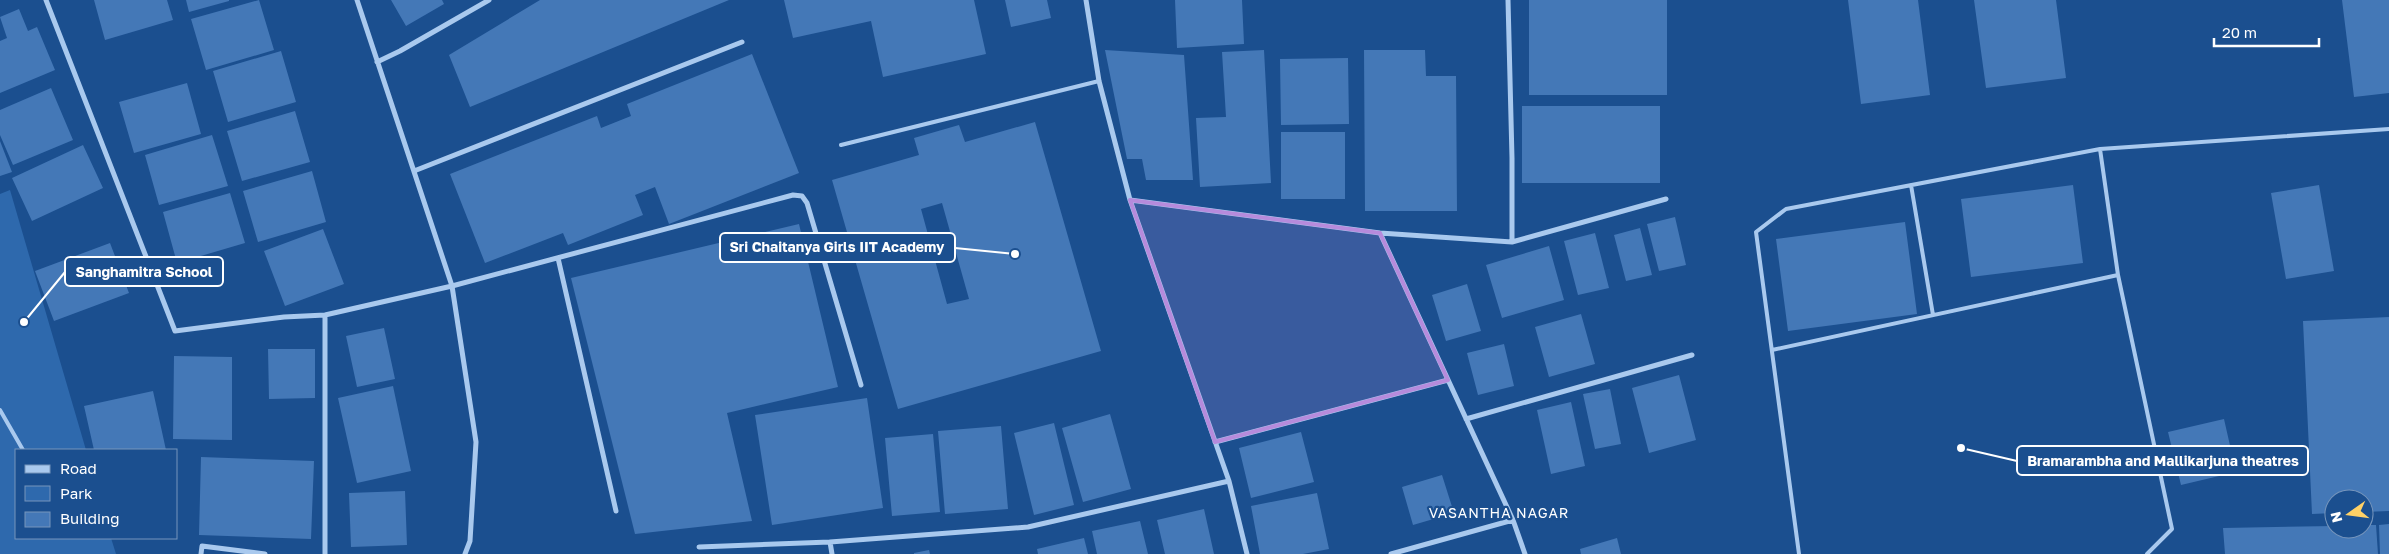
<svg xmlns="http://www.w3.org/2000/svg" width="2389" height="554" font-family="'Golos Text',sans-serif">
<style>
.green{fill:#2e69ad}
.building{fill:#4478b7;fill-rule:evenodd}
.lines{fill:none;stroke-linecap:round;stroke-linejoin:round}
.lane{stroke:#a9c9ee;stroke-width:4}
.street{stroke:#a9c9ee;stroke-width:5}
.marked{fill:#b68bdc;fill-opacity:0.2;stroke:#b68bdc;stroke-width:4;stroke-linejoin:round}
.labels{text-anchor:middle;stroke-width:4.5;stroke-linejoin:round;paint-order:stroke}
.neighbourhood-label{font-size:14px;letter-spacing:1px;fill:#fff;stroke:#1b4f8f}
.leader{fill:none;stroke:#fff;stroke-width:2}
.callout-dot{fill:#fff;stroke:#1b4f8f;stroke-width:2}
.callout{fill:#1b4f8f;stroke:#fff;stroke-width:2}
.callout-label{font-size:14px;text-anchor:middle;font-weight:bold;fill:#fff}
</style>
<rect width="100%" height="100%" fill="#1b4f8f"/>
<path class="green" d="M10,190l76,260h-70v88h95l5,16h-116v-360z"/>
<path class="building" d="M94,0h73l6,20 -68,20z
M186,0h43v1l-40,11z
M259,0l15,50 -68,20 -15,-51z
M391,0h51l2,4 -38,22z
M540,0h189l-259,107 -21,-52z
M784,0h190l12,54 -103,23 -12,-56 -78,17z
M1005,0h42l4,18 -40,9z
M1175,0h67l2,44 -67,4z
M1529,0h138v95h-138z
M1848,0h70l12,95 -69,9z
M1974,0h82l10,78 -80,10z
M2342,0h47v93l-35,4z
M19,9l9,22 9,-4 18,43 -55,23v-52l7,-3 -7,-21z
M1105,50l79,5 9,125h-47l-4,-21h-15z
M1264,50l7,133 -71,4 -4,-69 30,-1 -4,-65z
M1364,50h61l1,26h30l1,135h-92z
M281,51l15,51 -68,20 -15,-51z
M752,54l47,119 -130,51 -14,-37 -20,8 8,20 -75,30 -5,-12 -78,30 -35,-89 147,-58 4,12 30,-12 -4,-12z
M1348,58l1,66 -68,1 -1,-66z
M187,83l14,51 -67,19 -15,-51z
M51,88l22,52 -60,25 -13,-30v-25z
M1522,106h138v77h-138z
M295,111l15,51 -68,19 -15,-50z
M1035,122l66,229 -203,58 -66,-229 87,-25 -5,-17 45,-13 6,17zM942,203l27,96 -22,5 -26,-95z
M1281,132h64v67h-64z
M212,135l16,51 -69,19 -14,-50z
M0,141l12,31 -12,4z
M83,145l20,43 -71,33 -20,-43z
M312,171l14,51 -68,20 -15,-51z
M2073,185l10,78 -112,14 -10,-78z
M2319,185l15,86 -48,8 -15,-86z
M230,193l15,50 -68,20 -14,-51z
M1675,217l11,48 -27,6 -12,-47z
M1905,222l12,92 -129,17 -12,-92z
M799,224l39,163 -111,26 25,108 -117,13 -64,-256z
M1640,228l12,47 -26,6 -12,-46z
M323,229l21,55 -59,22 -21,-55z
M1595,233l14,55 -31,7 -14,-54z
M110,243l19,50 -75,28 -19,-50z
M1549,246l15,54 -62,18 -16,-53z
M1467,284l14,47 -35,10 -14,-46z
M1581,314l14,50 -46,13 -14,-50z
M2389,317v194l-25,1v-13h-30v14l-22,1 -9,-193z
M384,328l11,51 -38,8 -11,-51z
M1504,344l10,42 -36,9 -11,-42z
M268,349h47v49l-46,1z
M174,356l58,1v83l-59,-1z
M1679,375l17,65 -47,13 -17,-65z
M393,386l18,85 -54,12 -19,-85z
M1610,389l11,55 -26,5 -12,-55z
M153,391l13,59h-72l-10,-44z
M867,398l16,110 -111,17 -17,-110z
M1571,402l14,64 -34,8 -14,-64z
M1110,414l21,75 -48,13 -21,-74z
M2224,419l12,53 -55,13 -13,-53z
M1054,423l20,82 -40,10 -20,-82z
M1001,426l7,83 -63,5 -7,-83z
M1301,432l13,50 -63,16 -12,-50z
M933,434l7,78 -48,4 -7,-78z
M201,457l113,4 -3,78 -112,-4z
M1442,475l12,38 -41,12 -11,-38z
M405,491l2,54 -56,2 -2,-54z
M1317,493l12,56 -26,5h-43l-9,-48z
M1204,509l10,45h-49l-8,-34z
M1140,521l8,33h-51l-5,-23z
M2389,524v30h-9l-1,-29z
M2364,525h12l2,29h-153l-2,-26 111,-2v3h30z
M1084,538l4,16h-50l-1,-5z
M1617,538l4,16h-40l-1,-5z
M929,550l1,4h-16v-1z"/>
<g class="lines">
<path class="lane" d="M841,145l258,-64
M2100,149l18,126 54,254 -25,25
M1911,185l22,130
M1772,350l346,-75
M0,410l23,40
M1799,554l-43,-322 30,-23 314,-60 289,-20"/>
<path class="street" d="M46,0l129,331 109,-14 41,-2 127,-29 341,-91 9,1 5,7 54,182
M357,0l95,286 24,156 -6,99 -5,13
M1086,0l13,81 31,119 99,281 18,73
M377,62l23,-11 89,-51
M414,171l328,-129
M1130,200l250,33 132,9v-84l-4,-158
M1380,233l133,287 12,34
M1512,242l154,-43
M558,258l58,253
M325,315v239
M1466,419l226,-64
M1215,442l233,-62
M830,542l2,12
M699,547l131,-5 198,-15 201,-46
M201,554l1,-8 63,8
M1391,554l122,-34"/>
</g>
<path class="marked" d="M1130,200l250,33 68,147 -233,62z"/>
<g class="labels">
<g class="neighbourhood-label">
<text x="1499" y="518">VASANTHA NAGAR</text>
</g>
</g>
<path class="leader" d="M1015 254L955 248M24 322L65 272M1961 448L2017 461"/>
<g class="callout-dot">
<circle cx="1015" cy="254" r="5"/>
<circle cx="24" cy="322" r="5"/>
<circle cx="1961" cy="448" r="5"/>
</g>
<g class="callout">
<rect x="720" y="233" width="235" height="29" rx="5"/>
<rect x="65" y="257" width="158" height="29" rx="5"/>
<rect x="2017" y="446" width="291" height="29" rx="5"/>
</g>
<g class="callout-label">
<text x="837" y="252">Sri Chaitanya Girls IIT Academy</text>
<text x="144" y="277">Sanghamitra School</text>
<text x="2163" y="466">Bramarambha and Mallikarjuna theatres</text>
</g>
<rect x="15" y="449" width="162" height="90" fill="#1b4f8f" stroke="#7695bc"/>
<rect x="25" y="465" width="25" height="8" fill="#a9c9ee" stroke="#7695bc"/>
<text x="60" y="474" font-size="15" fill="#ffffff">Road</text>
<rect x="25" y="486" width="25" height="15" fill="#2e69ad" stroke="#7695bc"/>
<text x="60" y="499" font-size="15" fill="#ffffff">Park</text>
<rect x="25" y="512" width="25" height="15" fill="#4478b7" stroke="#7695bc"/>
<text x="60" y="524" font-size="15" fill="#ffffff">Building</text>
<g transform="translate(2349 514) rotate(256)"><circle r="24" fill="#1b4f8f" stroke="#7695bc"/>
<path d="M0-4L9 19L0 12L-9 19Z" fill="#ffd166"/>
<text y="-8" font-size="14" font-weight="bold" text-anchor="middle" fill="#ffffff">N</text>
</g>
<path d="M2214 38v8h105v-8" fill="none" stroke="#ffffff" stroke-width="2.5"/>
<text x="2222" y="38" font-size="15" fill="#ffffff" stroke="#1b4f8f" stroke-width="4" paint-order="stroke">20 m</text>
</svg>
